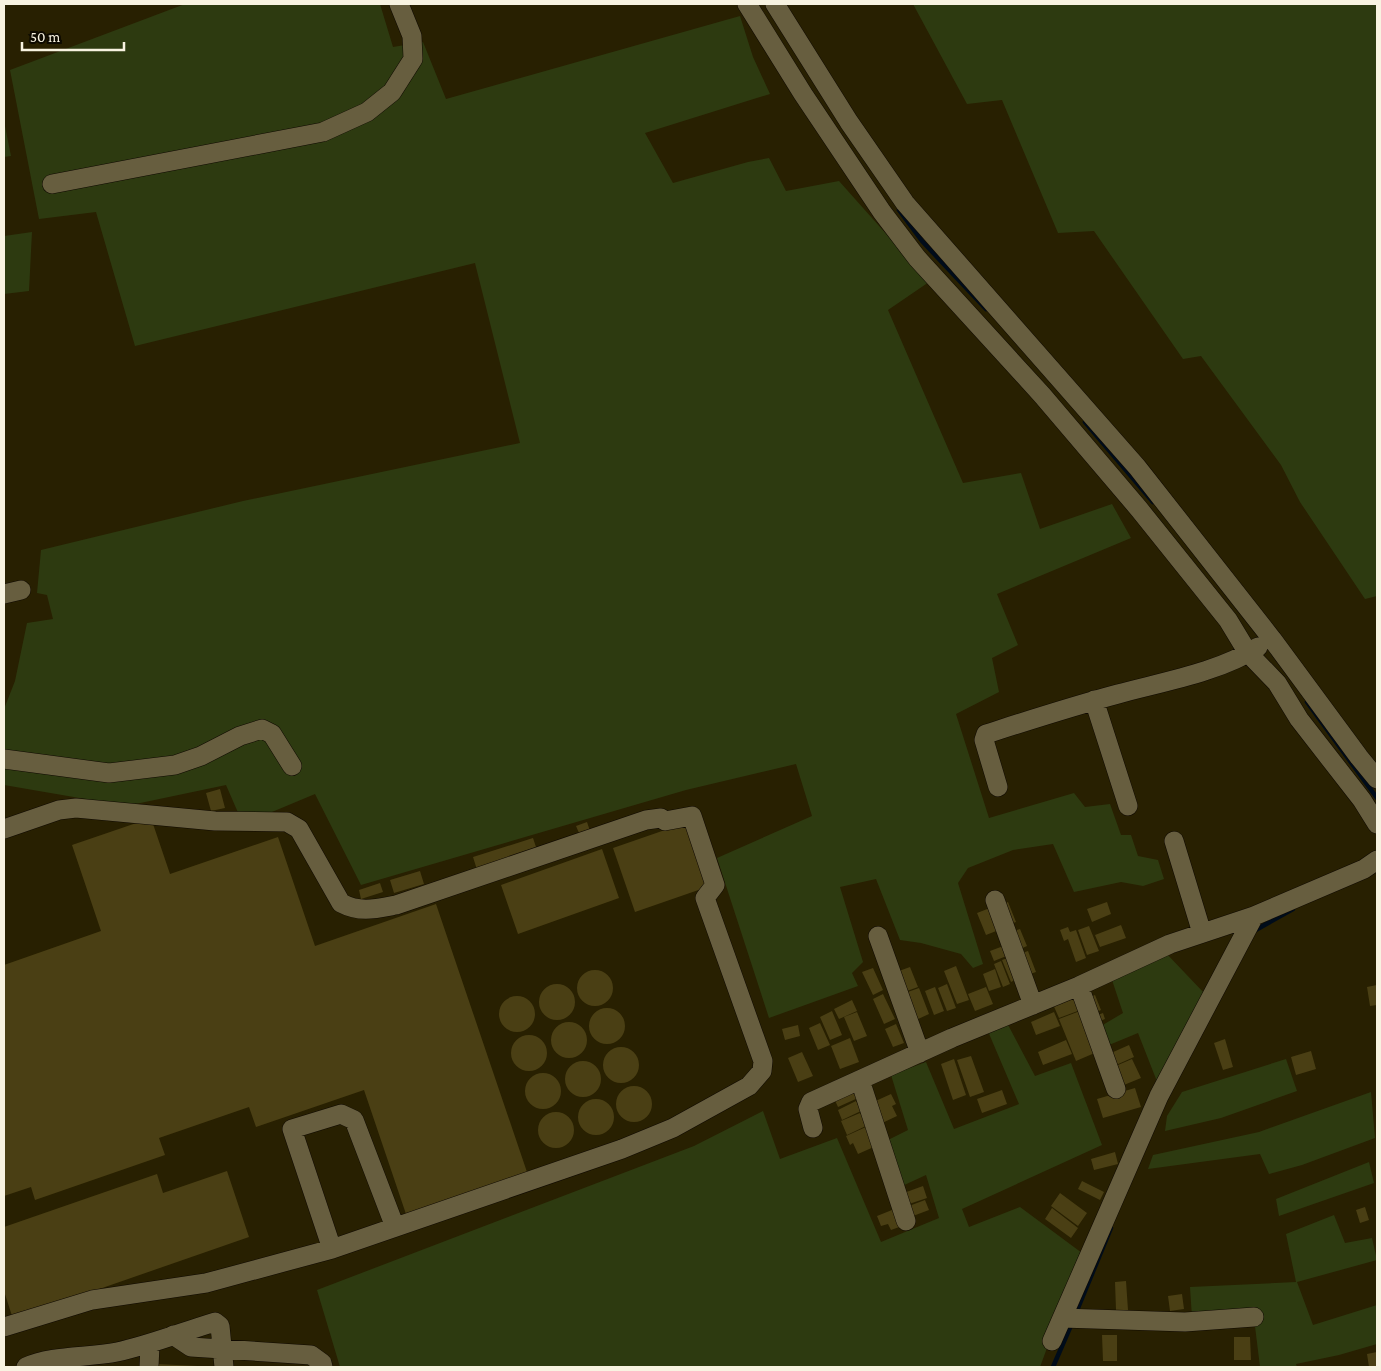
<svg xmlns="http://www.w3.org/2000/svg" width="1381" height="1371" font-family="'Crimson Pro',serif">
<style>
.green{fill:#2d3a10}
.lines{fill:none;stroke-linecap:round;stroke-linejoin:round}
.stream{stroke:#000c1a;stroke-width:4.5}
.building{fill:#4a3f14}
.minor-casing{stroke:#0f0900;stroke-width:20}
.minor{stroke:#675e3f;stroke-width:19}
</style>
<rect width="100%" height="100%" fill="#282001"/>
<path class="green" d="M185,4h195l13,43 30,-5 23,57 294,-83 13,41 17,37 -125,39 28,50 75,-21 21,-4 17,33 53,-10 90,101 -41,28 75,173 58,-10 19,56 72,-25 19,34 -134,56 21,51 -26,13 7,34 -43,22 33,104 85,-25 11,14 25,-3 11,31h10l7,21 20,4 6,19 -21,7 -22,-4 -47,10 -21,-48 -40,6 -45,18 -10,15 25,81 -10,4 -12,-14 -40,-11 -21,-3 -24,-61 -36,8 23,75 -11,11 6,13 -89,32 -52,-160 95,-42 -16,-52 -110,26 -325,95 -46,-91 -72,30 -17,-39 -100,21 -122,-21v-76l11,-28 12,-58 26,-4 -6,-24 -10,-2 4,-43 202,-49 277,-58 -45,-180 -340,83 -39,-134 -57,7 -29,-149z
M913,4h464v592l-12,3 -65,-97 -19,-37 -80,-109 -18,3 -89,-128 -36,2 -56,-133 -35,4z
M4,121l7,35 -7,1z
M32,232l-3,59 -25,3v-58z
M1165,952l40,42 -47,90 -20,-51 -29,12 -8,-19 22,-13 -11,-33z
M1006,1021l29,55 36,-13 31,82 -140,64 7,18 51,-20 62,46 -42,114h-700l-23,-77 377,-144 69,-35 17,48 57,-21 44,104 58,-24 -13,-43 -26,12 -14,-46 22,-11 -17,-55 35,-13 28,67 65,-25 -32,-75z
M1286,1059l11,32 -76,27 -56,13 2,-15 15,-24z
M1371,1092l4,46 -73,27 -33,9 -9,-20 -112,15 5,-14 106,-23z
M1369,1162l5,21 -95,33 -3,-17z
M1334,1215l11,28 27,-5 5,22 -80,22 16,43 64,-20v39l-38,11 -43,9 1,3h-37l-7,-57 -61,8 -2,-31 106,-5 -10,-48z"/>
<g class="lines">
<path class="stream" d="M899,210l23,31 64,68
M1085,422l68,80
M1307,702l70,96
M1254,931l39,-22
M1076,1313l35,-85
M1053,1367l19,-44"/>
</g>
<path class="building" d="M220,789l5,19 -14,3 -5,-18z
M151,818l19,56 108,-37 37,109 121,-42 92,271 -121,42 -43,-127 -108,37 -7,-20 -90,31 6,17 -130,45 -4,-13 -27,9v-231l97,-34 -29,-86z
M587,822l5,15 -10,3 -6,-14z
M688,822l22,64 -75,26 -22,-64z
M533,838l5,15 -60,20 -5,-16z
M602,849l17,49 -101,36 -17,-49z
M420,871l4,13 -30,9 -4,-13z
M380,883l3,9 -22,7 -2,-9z
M1008,902l8,20 -9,3 -8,-20z
M1107,902l4,12 -19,8 -5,-13z
M995,906l9,22 -18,7 -9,-22z
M1121,925l5,13 -26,9 -5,-12z
M1089,926l10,25 -12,4 -9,-25z
M1068,927l2,5 6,-2 10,28 -10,4 -8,-23 -4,2 -4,-11z
M1020,929l7,17 -9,4 -7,-18z
M1006,945l3,10 -15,6 -4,-10z
M1028,951l8,21 -9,3 -8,-21z
M1010,957l9,21 -8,4 -9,-22z
M1001,961l9,23 -7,3 -9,-23z
M956,966l13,34 -12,4 -13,-33z
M910,967l8,20 -11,4 -8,-20z
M873,968l10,22 -10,5 -11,-23z
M995,969l6,18 -12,4 -6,-17z
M577 988a18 18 0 1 1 36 0a18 18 0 1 1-36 0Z
M539 1002a18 18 0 1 1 36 0a18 18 0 1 1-36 0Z
M947,984l9,24 -9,3 -9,-23z
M1377,985v20l-7,1 -3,-19z
M935,987l9,24 -10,4 -9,-24z
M986,987l7,17 -18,7 -7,-17z
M919,988l10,26 -13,6 -11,-27z
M1076,992l7,17 -24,9 -7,-16z
M883,994l12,25 -11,5 -11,-25z
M1095,995l6,15 -9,4 -5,-15z
M499 1014a18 18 0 1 1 36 0a18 18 0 1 1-36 0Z
M852,1000l5,11 -18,8 -5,-10z
M589 1026a18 18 0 1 1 36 0a18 18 0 1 1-36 0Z
M832,1011l10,24 -12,5 -10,-23z
M1080,1011l17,41 -21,9 -17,-42z
M857,1012l10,24 -13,5 -10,-24z
M1054,1012l6,14 -24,9 -5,-13z
M1103,1013l2,6 -10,4 -3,-6z
M551 1040a18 18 0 1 1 36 0a18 18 0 1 1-36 0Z
M820,1023l10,22 -12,5 -9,-22z
M896,1024l8,19 -11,4 -8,-18z
M798,1025l2,11 -15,4 -3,-11z
M511 1053a18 18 0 1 1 36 0a18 18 0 1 1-36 0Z
M850,1038l9,24 -19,7 -9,-23z
M1225,1039l8,28 -10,3 -9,-27z
M1066,1040l6,14 -29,11 -5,-13z
M1129,1045l5,12 -18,8 -5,-12z
M603 1065a18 18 0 1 1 36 0a18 18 0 1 1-36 0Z
M1311,1051l5,18 -20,6 -5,-18z
M802,1052l11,24 -15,6 -10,-24z
M971,1056l13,36 -14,5 -13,-37z
M954,1059l12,36 -13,5 -12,-36z
M1132,1059l9,19 -22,9 -8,-19z
M565 1079a18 18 0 1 1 36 0a18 18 0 1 1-36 0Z
M525 1091a18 18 0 1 1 36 0a18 18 0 1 1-36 0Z
M852,1085l6,13 -20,9 -6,-13z
M616 1104a18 18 0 1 1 36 0a18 18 0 1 1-36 0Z
M1135,1088l6,19 -38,11 -6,-19z
M1002,1090l5,14 -25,9 -5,-14z
M891,1094l5,10 -4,2 5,10 -19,9 -9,-21z
M578 1117a18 18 0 1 1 36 0a18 18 0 1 1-36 0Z
M856,1101l5,10 -19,9 -4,-10z
M538 1130a18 18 0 1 1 36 0a18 18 0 1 1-36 0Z
M860,1113l8,12 -21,10 -6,-14z
M866,1127l10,19 -18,8 -5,-11 -3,2 -4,-9z
M1115,1152l3,12 -24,6 -3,-11z
M227,1171l22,66 -236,82 -9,-28v-64l153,-53 6,19z
M1082,1181l22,11 -4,8 -22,-11z
M923,1186l4,12 -21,7 -5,-11z
M1060,1193l27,20 -9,13 -27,-20z
M925,1200l4,10 -16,6 -4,-10z
M1365,1207l4,13 -9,3 -4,-13z
M897,1208l5,18 -11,4 -3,-6 -7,2 -4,-10z
M1052,1208l26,20 -7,10 -26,-19z
M1126,1281l2,29h-12l-1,-28z
M1182,1294l2,15 -14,2 -2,-15z
M1102,1335h15v26h-14z
M1234,1337h16l1,23h-17z
M1377,1352v15h-8l-2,-13z
M156,1364l42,2v1h-42z"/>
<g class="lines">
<g class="minor-casing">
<path id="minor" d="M747,4l56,90 79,118 35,46 125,137 97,114 89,111 20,33 29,30 22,36 63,81 15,24
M775,4l74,118 56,81 232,264 135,172 87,118 18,22
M52,184l271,-52 44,-20 25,-20 21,-33 -1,-23 -13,-32
M4,594l17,-4
M1094,700l34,106
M4,759l105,14 66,-8 26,-9 39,-20 22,-7 10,5 20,32
M998,787l-14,-47 2,-6c44,-14 87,-28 132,-40 44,-12 102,-22 140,-47
M4,829l55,-19 17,-2 139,13 72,1 12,7 42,74c19,10 34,6 55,2l250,-85 15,-2 4,3 27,-5 23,69 -10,13 58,163 -1,10 -13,15 -76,42 -51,21 -290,100 -126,34 -114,17 -88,27
M1174,841l28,92
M995,900l38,105
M878,936l42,117
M1079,986l37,103
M860,1080l46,141
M813,1128l-5,-19 3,-7 141,-64 127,-52 91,-42 84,-28 110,-47 13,-9
M332,1249l-40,-120 49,-15 13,6 41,107
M1062,1318l123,4 69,-5
M173,1335l18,12 120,8 11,8 1,4
M1052,1341l107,-245 95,-180
M26,1367c26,-12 62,-9 91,-15 33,-7 65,-20 98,-30l5,4 4,41
M149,1367l1,-22"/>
</g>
<use href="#minor" class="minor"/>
</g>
<rect width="1381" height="1371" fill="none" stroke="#f8f3e1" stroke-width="10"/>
<path d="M22 42v8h102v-8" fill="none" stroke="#f8f3e1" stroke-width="2.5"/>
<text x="30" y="42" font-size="15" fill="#f8f3e1" stroke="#0d0a01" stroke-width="4" paint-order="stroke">50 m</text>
</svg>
